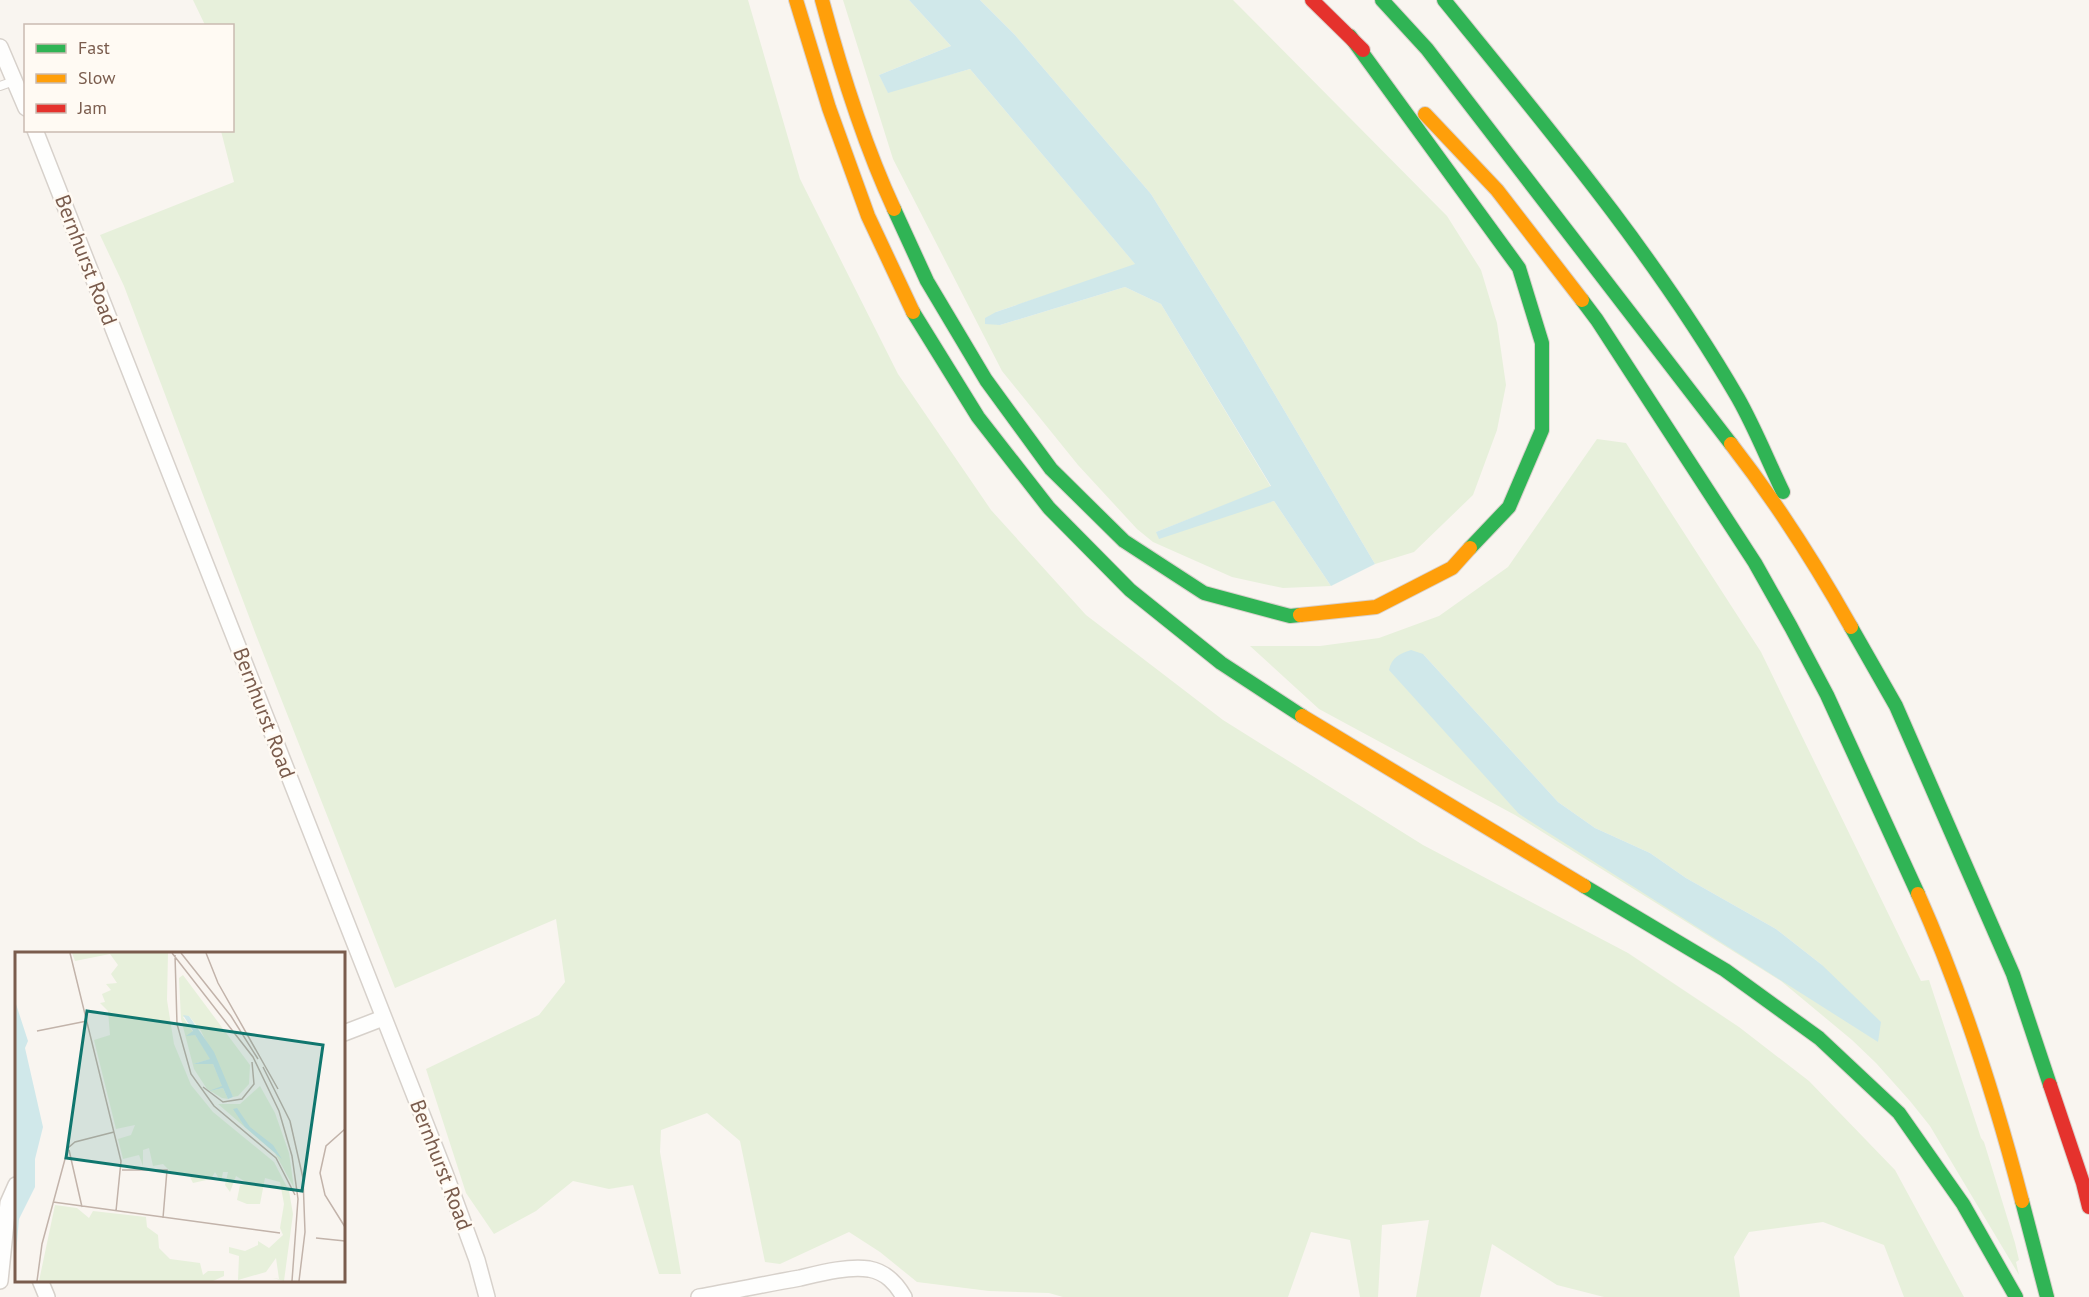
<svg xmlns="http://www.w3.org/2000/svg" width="2089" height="1297" font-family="'PT Sans',sans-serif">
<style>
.green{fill:#e7f0db;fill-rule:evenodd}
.water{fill:#d0e8ea}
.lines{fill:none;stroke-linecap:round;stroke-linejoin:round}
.lane-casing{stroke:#d7d1cb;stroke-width:10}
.street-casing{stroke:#d7d1cb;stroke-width:18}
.fast-casing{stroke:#dad1cc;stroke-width:16}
.slow-casing{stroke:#dad1cc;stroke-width:16}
.jam-casing{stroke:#dad1cc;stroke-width:16}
.lane{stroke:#fefefd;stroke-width:8}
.street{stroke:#fefefd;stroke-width:15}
.fast{stroke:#30b455;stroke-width:14}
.slow{stroke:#ff9f0a;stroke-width:14}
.jam{stroke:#e5322d;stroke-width:14}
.labels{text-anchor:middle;stroke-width:5;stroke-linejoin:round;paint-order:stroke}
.street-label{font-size:21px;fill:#7a5c4d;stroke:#fffaf3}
.inset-road{fill:none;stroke:#c2b3aa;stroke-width:1.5}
.view{fill:#0f766e;fill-opacity:0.15;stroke:#0f766e;stroke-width:3}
.inset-edge{fill:none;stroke:#7a5c4d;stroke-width:3}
</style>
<rect width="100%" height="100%" fill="#f9f5f0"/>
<path class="green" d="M193,0h555l52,179 98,195 93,136 95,105 137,105 200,125 205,108 111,74 70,54 86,89 69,127h-60l-20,-52 -61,-23 -74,10 -15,25 6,40h-136l-47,-12 -65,-41 -12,53h-64l13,-77 -47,5 -4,72h-18l-10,-57 -39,-8 -23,65h-225l-14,-4 -60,-2 -72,-9 -37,-30 -31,-20 -69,32 -15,-2 -25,-121 -33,-28 -46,17 -1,22 21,122h-22l-26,-89 -24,4 -36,-8 -37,30 -42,23 -28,-41 -40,-124 113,-54 26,-33 -9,-63 -161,69 -139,-353 -132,-349 -24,-51 134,-53 -13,-51 11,-1v-104l-27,-1z
M843,0h66l42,46 -72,29 9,17 82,-23 166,196 -140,47 4,13 125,-38 36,17 110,183 -115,45 118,-31 57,85 -48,2 -51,-11 -79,-35 -16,-13 -59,-64 -76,-94 -109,-212z
M980,0h253l214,216 34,54 16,53 9,62 -9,45 -24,65 -59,57 -39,12 -133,-225 -91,-145 -136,-159z
M1597,439l29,4 135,209 160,329 8,-1 52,158 3,4 31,101 4,17 -3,2 3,13 -89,-149 -20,-25 -34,-38 -24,-23 -71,-59 -266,-166 -196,-106 -69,-63h70l59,-8 60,-22 69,-49zM1423,654l135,148 37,26 55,25 36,25 90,51 46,36 -303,-151z"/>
<path class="water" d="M909,0h71l35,35 136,159 91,145 133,225 -44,22 -57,-85 -115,38 -3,-7 115,-46 -110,-182 -36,-17 -125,38 -15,-1v-6l11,-6 139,-48 -165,-195 -82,24 -9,-18 72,-29z
M1411,650l12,4 135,148 37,26 55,25 36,25 90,51 46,36 59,57 -3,20 -359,-228 -130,-144c3,-13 10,-16 22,-20z"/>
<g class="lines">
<g class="lane-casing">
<path id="lane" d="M0,86l14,-5"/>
</g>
<g class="street-casing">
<path id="street" d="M0,47l26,61
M35,130l410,1043 32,87 10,37
M344,1033l39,-15
M40,1280l7,17
M0,1281l8,-78 8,-18
M699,1297c34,-6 67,-13 101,-19 21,-5 47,-12 69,-9 17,3 27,14 35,28"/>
</g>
<g class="fast-casing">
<path id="fast" d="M1382,0l45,49 304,395
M1444,0c104,128 211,255 294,398 17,30 30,63 45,94
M1350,36l169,232 23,75v87l-33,77 -39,41
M894,209l33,72 59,99 65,89 73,72 80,52 86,23 10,-1
M1582,300l15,20 158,243 36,64 36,68 91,199
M913,312l65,105 71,91 81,82 91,73 81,53
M1851,627l45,79 117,268 37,111
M1584,886l141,84 94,68 80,75 64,91 53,93
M2022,1201l25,96"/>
</g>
<g class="slow-casing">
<path id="slow" d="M796,0l33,108 39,108 45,96
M822,0c19,71 41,142 72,209
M1425,114l72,76 85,110
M1731,444c45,58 84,119 120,183
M1300,615l76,-8 76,-39 18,-20
M1302,716l282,170
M1918,894c44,99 77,203 104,307"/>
</g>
<g class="jam-casing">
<path id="jam" d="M1312,0l51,50
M2050,1085l33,98 6,24"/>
</g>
<use href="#lane" class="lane"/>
<use href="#street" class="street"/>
<use href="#fast" class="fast"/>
<use href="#slow" class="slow"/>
<use href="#jam" class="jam"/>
</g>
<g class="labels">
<g class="street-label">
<text transform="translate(86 260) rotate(69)" y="7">Bernhurst Road</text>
<text transform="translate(264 713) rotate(69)" y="7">Bernhurst Road</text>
<text transform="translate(441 1165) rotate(69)" y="7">Bernhurst Road</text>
</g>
</g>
<g transform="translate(15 952)">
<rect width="330" height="330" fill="#f9f5f0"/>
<path d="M57,1h96l-1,47 7,44 17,41 22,27 61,50 15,29 4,23 -9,67 -11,-3 6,1 -3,-21 -10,14 -28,8 1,-24 -10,-3v-6l16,4 13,-6v-4l11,7 14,-13 -3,-7 4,-24 -4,-22 -15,-4 -5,26h-13l-10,-4 3,-15 9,-1 -13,-8 -6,16 -5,-7 3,-13h-5l-2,10 -6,-10 -4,7 -18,4 -3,-6 -20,-6 -7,-7 -10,2 -4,-18 -6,2v16l-4,-11 -16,4 -5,-20 13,-4 4,-10 -19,4 -22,-89 16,-5 -2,-24 -8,-8 5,-1 -3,-8 9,-4 -5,-6 11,-1 -6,-9 7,-9 -8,-11 -35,7zM168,23l67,90 -1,19 -11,12 -5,1 -32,-66 -12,-15 -6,1 28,42 -18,5h20l10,23 -14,4 14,-3 5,11 -6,-1 -15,-9 -13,-20 -13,-50 -2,-41zM245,134l15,27 14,40 5,35 -19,-35 -57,-49h22zM40,253l22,3 12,10 4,-7 53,6 1,10 11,8 1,13 11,11 30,4 3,12 5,-4h16v5l-11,5h-174z" fill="#e7f0db"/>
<path d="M0,49l13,40 -3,7 18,79 -8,32v28l-16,32 -4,47zM168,63l6,1 25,36 19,45 -5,2 -5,-11 -14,3 13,-5 -9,-22h-20l17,-5 -15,-24 -9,1 7,-5zM222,156l13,19 23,18 9,14 -37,-32 -12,-18z" fill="#d0e8ea"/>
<path class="inset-road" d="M55,1l51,208 -5,50M157,1l81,104 26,54 13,45 6,43 -6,82M166,1l50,63 27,43M191,1l12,30 60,106M160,3l2,69 14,50 23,32 62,52 19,37M22,79l50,-10M248,115l27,54 13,57 2,54 -6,49M188,135l20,15 19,-3 12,-15 -2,-22M330,177l-19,17 -6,27 5,22 20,32M54,198l13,57M107,218h45l-4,48M38,250l227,31M301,286l29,3M22,329l5,-37 26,-96 7,-6 39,-10"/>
<path class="view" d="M72,59l236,34 -21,146 -236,-33z"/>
<rect width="330" height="330" class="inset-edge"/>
</g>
<rect x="24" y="24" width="210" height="108" fill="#fffaf3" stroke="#cabbb1" stroke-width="1.5"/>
<rect x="36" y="44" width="30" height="9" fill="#30b455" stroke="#cabbb1" stroke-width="1.5"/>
<text x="78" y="54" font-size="18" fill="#7a5c4d">Fast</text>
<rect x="36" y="74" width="30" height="9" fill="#ff9f0a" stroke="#cabbb1" stroke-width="1.5"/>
<text x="78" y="84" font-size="18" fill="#7a5c4d">Slow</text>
<rect x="36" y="104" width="30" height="9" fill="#e5322d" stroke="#cabbb1" stroke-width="1.5"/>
<text x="78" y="114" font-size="18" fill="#7a5c4d">Jam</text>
</svg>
